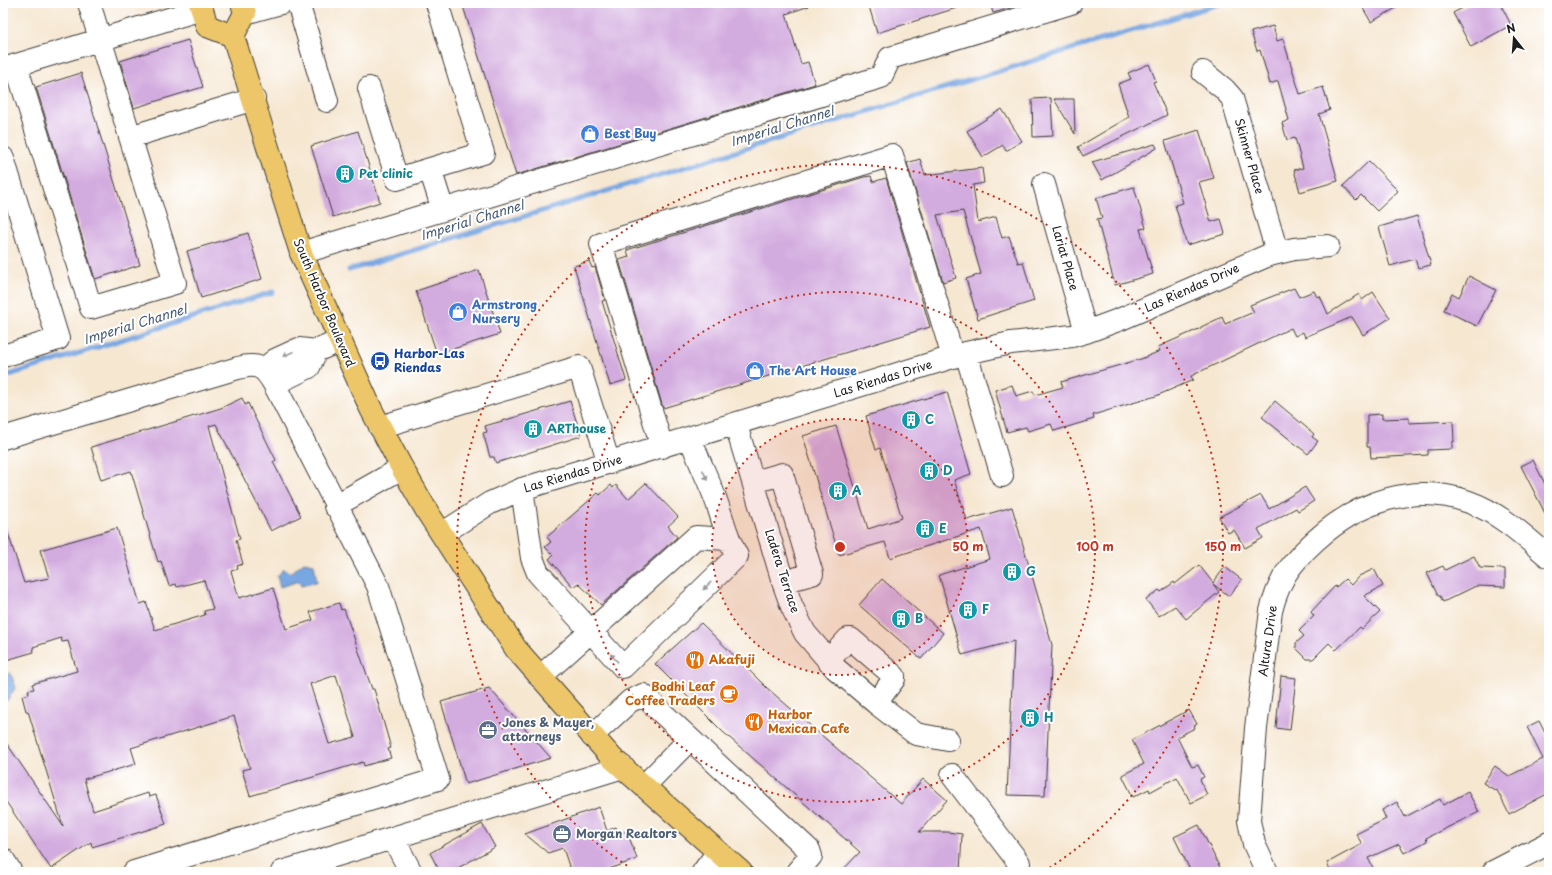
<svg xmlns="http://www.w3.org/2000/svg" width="1552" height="875" font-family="'Playpen Sans',sans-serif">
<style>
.water{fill:#79a7e2;stroke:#4a627f}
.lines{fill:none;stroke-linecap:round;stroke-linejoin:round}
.stream{stroke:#79a7e2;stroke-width:5}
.building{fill:#d3acdf;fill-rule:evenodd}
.minor-casing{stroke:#3d3a37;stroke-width:24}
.major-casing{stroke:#3d3a37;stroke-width:24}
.minor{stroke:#fff;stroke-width:22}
.major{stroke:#ecc669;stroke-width:22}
.oneway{fill:#999}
.ring{fill:none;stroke:#c8321e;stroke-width:2;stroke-dasharray:2 4}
.labels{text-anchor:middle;stroke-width:4;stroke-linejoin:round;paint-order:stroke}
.shop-label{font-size:12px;font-weight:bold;fill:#366cbe;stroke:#fff;text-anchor:start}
.street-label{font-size:12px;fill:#1c1c1c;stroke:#fff}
.culture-label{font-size:12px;font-weight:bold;fill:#0d838f;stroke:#fff;text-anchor:start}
.transit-label{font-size:12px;font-weight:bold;fill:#164399;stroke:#fff;text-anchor:start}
.food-label{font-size:12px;font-weight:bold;fill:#c56008;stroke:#fff;text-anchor:start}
.service-label{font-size:12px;font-weight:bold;fill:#4e5e75;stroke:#fff;text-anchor:start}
.water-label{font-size:13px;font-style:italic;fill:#465b75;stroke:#fff}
.centre{fill:#c8321e;stroke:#fff;stroke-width:2}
.ring-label{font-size:12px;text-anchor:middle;font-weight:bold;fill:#c8321e;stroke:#fff;stroke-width:4;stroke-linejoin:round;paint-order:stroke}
</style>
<rect width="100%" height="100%" fill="#fff"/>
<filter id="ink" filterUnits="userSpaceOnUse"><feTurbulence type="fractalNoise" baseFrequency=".025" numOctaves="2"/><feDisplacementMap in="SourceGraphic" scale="8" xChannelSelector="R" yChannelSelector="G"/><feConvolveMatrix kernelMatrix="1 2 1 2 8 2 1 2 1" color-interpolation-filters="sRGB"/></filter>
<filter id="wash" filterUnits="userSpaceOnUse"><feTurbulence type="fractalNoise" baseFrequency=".012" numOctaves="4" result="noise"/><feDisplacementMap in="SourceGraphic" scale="16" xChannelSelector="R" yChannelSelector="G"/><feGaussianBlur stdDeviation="0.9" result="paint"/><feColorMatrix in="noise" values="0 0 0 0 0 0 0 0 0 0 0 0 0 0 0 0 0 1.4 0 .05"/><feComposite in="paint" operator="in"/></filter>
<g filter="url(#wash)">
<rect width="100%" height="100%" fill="#f6e7d1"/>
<path class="water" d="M304,562l10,2 3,18 -16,4 -2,-5 -19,6 -3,-11 7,-7 6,4z
M10,672l6,15 -10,15 -3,-2v-9l2,-3 -2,-10z"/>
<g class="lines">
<path class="stream" d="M349,270l873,-267
M3,377l270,-85"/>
</g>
<g id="blocks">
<path class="building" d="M462,3h347v3l-23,8 15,50 7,-2 7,22 -299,91z
M868,3h95v3l-86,27z
M990,3h38l-35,10z
M1360,3h45l-34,19z
M1472,3h28l11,22 -40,22 -18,-34z
M1273,26l4,15 6,-2 17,55 23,-7 7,23 -11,4 19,67 -38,11 -6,-22 9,-2 -8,-30 -8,2 -5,-17 7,-3 -11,-39 -8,3 -10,-34 -3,1 -6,-19z
M188,40l15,47 -69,21 -14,-47z
M1149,64l7,17 -3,1 14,33 -84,41 -5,-9 51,-30 -11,-33 13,-5 -3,-6z
M81,73l59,192 -45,14 -59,-192z
M1051,98l2,38 -20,1 -1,-38z
M1054,99h20l1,35z
M1002,109l20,32 -16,10 -3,-6 -20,12 -16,-26z
M1199,130l15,48 -15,4 12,40 10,-3 4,15 -38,11 -12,-40 8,-2 -18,-62z
M358,131l22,71 -47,15 -22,-71z
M1155,144l2,4 -55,32 -10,-18z
M920,159l5,16 57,-7 2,15 -11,2 5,37 18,-5 6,21 7,-2 9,27 5,-1 11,39 -56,18 -12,-40 15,-5 -18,-63 -26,4 19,63 -13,4 -36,-119z
M1369,161l29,30 -21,20 -16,-16 -5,5 -13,-14z
M871,176l2,6 13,-4 44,149 -267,81 -44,-148 10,-3 -2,-7 237,-73z
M1134,187l12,41 -6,1 13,45 -38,11 -18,-66 5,-1 -6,-20z
M1417,216l14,49 -13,3 -3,-9 -25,7 -11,-39z
M248,233l14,46 -61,19 -14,-47z
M589,261l3,7 3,-1 10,33 -3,1 24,79 -16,5 -36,-119z
M479,270l21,64 -63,20 -21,-63z
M1469,276l27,14 -19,36 -33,-16 8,-17 7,4z
M1294,288l5,9 15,-6 3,6 3,-1 8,18 31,-20 3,6 11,-8 17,26 -27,17 -11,-18 -47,20 -2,-5 -8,4 -4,-8 -100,48 2,4 -37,16 -63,19 1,4 -40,12 -3,-7 -23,7 -2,-4 -19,5 -12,-42 17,-5 4,11 17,-5 2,4 28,-8 -2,-5 80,-23 19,-8 -2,-4 43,-19v-1l21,-10 3,7 29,-12 -4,-7z
M947,392l24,82 -17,6 13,40 45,-13 40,138 -7,151 -38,-1 7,-154 -52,14 -23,-80 51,-16 -9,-30 -91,29 -5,-16 -46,13 -36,-119 33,-10 32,103 34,-11 -22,-70 -4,2 -10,-34z
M242,398l3,7 3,-2 4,9 24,48 -3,2 28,54 -30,15 -55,-107 -7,2 31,113 -4,1 7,24 -6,2 1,3 -7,2 8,27 34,-10 13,41 27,-9 -3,-8 29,-9 2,7 3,-1 28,80h2l17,59 -3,1 3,9 -27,8 -1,-4 -113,34 -8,-26 8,-2 -16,-52 -103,32 5,16 -52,15 9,32 55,-18 1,4 7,-2 10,29 -74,23 -1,-5 -40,27 -48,-72v-59l60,88 -35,-115h-2l-4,-15 7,-2 -1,-4 6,-1 -2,-5 45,-13 -9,-30 -6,1 -1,-4 -28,9 1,5 -31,9v-134h3l18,56 25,-5 -9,-28 77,-22 23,76 6,-2 9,28 50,-15 -1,-4 9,-2 -9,-29 -27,7 -1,-3 -7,2 -8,-25 -3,1 -27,-91 -30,9 -10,-33 130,-39zM336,675l19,62 -26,7 -19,-60z
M570,401l11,35 -85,27 -2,-6h-4l-7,-24 4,-1 -2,-6z
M1275,401l39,33 -2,3 6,4 -10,13 -46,-37z
M1382,414v5l27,-1v5l44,-2 1,21h-2v7l-24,1v5l-57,3 -1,-11h-3v-32z
M1533,460l16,32v29l-28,-55z
M646,483l32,34 -10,9 9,11 -76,68 -23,-22 -5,4 -24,-28 4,-4 -8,-8 6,-5 -4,-5 51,-44 2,2 11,-10 2,3 3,-3 12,14z
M1305,487l9,14 -16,10 -2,-3 -38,21 5,9 -18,10 -11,-18 -6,3 -9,-16 42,-22 8,14z
M1474,556l6,12 25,1v18l-29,-1 -33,16 -3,-6h-2l-11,-23 16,-7 2,4z
M1199,565l14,18 12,-16 17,13 -13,16 -16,-12 6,8 -33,27 -11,-13 -16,10 -13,-16 13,-10 2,2 13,-10 1,2z
M1374,569l9,17 -19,10 16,16 -18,17 -2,-2 -24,23 -7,-7 -16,16h-6l-11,-11v-5l8,-7 -5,-5 15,-15 -3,-4 24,-26 1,1 9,-8 6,6 8,-9z
M882,579l61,54 -22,26 -62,-54z
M701,623l66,65 134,116 22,-25 24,21 -28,32h28l15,2 -2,38h-119l19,-20 -137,-120 -68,-68z
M1281,676l15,2 -6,52 -14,-2z
M489,688l62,70 -85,26 -25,-82z
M1189,710l8,14 -3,2 1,2 -18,9 15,30 6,-2 6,12 -4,2 7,16 -16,8 -14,-26 -27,15 -1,-3 -16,8 -11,-22 22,-11 -12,-24z
M1539,721l10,20v52l-40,21 -11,-22 -15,-9 12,-17 14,10 34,-17 -16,-32z
M1468,792l11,20 -53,26 1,3 -23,12 -5,-9 -31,14 5,10 -7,4h-35l-4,-9 35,-19 -6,-10 30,-15 -4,-9 15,-8 8,15 35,-18 3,6z
M599,807l8,24 9,-4 3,7 8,-3 10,28 -36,13h-30l-8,-24 -15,5 -23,-19z
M482,824l13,23 -44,25h-11l-10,-19z
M1199,825l21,43 -9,4h-20l-17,-35z"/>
</g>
</g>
<g filter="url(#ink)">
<use href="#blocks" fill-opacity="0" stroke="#3d3a37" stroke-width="1"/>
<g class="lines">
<g class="minor-casing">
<path id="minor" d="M298,3l29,98
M245,13l36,-10
M16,65l75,243 84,-25 -86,-280
M3,69l199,-60
M1203,72l21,17 8,9 45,154
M369,88l28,91 86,-26 -46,-150
M130,137l124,-38
M3,158l55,181 -55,17
M430,169l13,41
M1044,184l42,148
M301,253l580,-176 9,-19 181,-55
M966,353l36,123
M264,369l11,-9 24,-11 17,2 23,-10
M274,384l35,-17 7,-16
M736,425l47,157 9,25 13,26 30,35 41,35 40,31 32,6
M380,427l199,-60 30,96
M3,438l235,-70c19,-5 26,-2 36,16l104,202 60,193 -304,93
M662,447l-61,-203 291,-89 61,202
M754,482l28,-8 30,100 -29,8
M522,489l10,69 6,15 85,94 114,-111c-13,-23 -15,-43 -25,-66 -7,-17 -15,-33 -21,-51
M335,506l67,-38
M443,533l47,-30 32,-14 444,-136 45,-10 61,-7 14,-4 35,-13 148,-64 25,-6 34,-3
M828,661l20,-22h3l43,37v3l-18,24
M540,677l156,-140 31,2
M592,736l38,-35 13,-6 166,155 2,6 -14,16
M952,775l67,88 -1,9
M644,786l46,-47
M393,838l18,34
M3,859l8,13
M282,872l341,-105
M703,872l15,-20
M1267,872l-13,-28 -5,-23 7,-93 15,-117c3,-12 7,-23 13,-34 8,-14 20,-26 32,-37 42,-38 97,-58 153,-38 31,11 55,34 80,55
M1493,872l56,-29"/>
</g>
<g class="major-casing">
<path id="major" d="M200,3l7,23 26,10
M242,3l3,10 -12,23 68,217 70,156 31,59 26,45 88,136 96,109 129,114"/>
</g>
<use href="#minor" class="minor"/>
<use href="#major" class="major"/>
</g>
<defs><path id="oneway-solid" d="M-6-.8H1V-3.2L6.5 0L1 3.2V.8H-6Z"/></defs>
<g class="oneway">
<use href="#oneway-solid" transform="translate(288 354) rotate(156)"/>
<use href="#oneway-solid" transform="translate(705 475) rotate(65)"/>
<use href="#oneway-solid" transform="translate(707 586) rotate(136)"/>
<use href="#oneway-solid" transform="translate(614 658) rotate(-133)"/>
</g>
</g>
<circle cx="840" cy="547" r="128" fill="#c8321e" fill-opacity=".12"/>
<g class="ring">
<circle cx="840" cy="547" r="128"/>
<circle cx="840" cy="547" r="255"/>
<path d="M637 872A383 383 0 1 1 1043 872"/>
</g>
<defs>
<g id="shop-disc" transform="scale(1)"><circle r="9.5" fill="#3f7fe0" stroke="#fff"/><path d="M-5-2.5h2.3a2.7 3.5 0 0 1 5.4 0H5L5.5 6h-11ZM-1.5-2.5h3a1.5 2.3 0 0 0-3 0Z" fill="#fff"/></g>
<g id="building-disc" transform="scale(1)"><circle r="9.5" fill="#0f9aa8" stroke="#fff"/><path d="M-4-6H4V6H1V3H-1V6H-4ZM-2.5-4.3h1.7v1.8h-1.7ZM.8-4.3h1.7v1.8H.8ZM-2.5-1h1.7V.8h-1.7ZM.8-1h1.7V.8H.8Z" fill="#fff"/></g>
<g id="bus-disc" transform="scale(1)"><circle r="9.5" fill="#1a4fb4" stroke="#fff"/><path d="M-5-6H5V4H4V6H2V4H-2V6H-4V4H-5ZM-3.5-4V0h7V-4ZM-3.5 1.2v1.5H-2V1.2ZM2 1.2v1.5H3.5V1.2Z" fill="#fff"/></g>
<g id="restaurant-disc" transform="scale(1)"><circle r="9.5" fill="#e8710a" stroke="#fff"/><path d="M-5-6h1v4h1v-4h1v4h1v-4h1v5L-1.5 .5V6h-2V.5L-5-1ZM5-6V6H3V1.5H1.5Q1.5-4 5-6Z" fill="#fff"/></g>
<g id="cafe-disc" transform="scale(1)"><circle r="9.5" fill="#e8710a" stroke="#fff"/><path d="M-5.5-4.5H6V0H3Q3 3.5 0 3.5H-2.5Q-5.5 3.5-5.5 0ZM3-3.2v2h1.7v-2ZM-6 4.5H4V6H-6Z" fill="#fff"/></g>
<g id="office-disc" transform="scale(1)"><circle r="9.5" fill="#5c6f8a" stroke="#fff"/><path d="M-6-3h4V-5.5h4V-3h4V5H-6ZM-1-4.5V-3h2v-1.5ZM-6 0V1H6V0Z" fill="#fff"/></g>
</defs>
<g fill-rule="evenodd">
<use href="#shop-disc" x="590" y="134"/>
<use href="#building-disc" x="345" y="174"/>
<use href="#shop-disc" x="458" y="312"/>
<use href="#bus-disc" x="380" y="361"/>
<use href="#shop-disc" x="755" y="371"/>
<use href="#building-disc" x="911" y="420"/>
<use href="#building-disc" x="533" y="429"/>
<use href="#building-disc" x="929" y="471"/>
<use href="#building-disc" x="838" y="491"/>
<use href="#building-disc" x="925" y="529"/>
<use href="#building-disc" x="1012" y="572"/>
<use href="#building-disc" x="968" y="610"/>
<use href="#building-disc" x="901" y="619"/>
<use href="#restaurant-disc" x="695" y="660"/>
<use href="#cafe-disc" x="729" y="694"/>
<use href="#building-disc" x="1030" y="718"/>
<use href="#restaurant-disc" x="754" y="722"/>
<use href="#office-disc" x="488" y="730"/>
<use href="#office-disc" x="562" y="834"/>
</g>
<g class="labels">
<g class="shop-label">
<text x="604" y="138">Best Buy</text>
<text x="472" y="309">Armstrong<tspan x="472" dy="14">Nursery</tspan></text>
<text x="769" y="375">The Art House</text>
</g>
<g class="street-label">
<text transform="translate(1249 156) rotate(74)" y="4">Skinner Place</text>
<text transform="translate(1065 258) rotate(74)" y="4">Lariat Place</text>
<text transform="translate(1192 288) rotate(-24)" y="4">Las Riendas Drive</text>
<text transform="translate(324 303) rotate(67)" y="4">South Harbor Boulevard</text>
<text transform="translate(883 379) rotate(-17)" y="4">Las Riendas Drive</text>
<text transform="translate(573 474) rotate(-17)" y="4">Las Riendas Drive</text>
<text transform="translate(782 571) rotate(72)" y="4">Ladera Terrace</text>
<text transform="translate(1268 641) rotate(-82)" y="4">Altura Drive</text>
</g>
<g class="culture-label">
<text x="359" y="178">Pet clinic</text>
<text x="925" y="424">C</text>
<text x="547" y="433">ARThouse</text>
<text x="943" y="475">D</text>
<text x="852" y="495">A</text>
<text x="939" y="533">E</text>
<text x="1026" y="576">G</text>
<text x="982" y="614">F</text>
<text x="915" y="623">B</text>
<text x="1044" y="722">H</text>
</g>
<g class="transit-label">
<text x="394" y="358">Harbor-Las<tspan x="394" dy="14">Riendas</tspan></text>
</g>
<g class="food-label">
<text x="709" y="664">Akafuji</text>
<text x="715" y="691" text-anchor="end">Bodhi Leaf<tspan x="715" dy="14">Coffee Traders</tspan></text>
<text x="768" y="719">Harbor<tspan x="768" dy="14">Mexican Cafe</tspan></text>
</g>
<g class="service-label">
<text x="502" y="727">Jones &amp; Mayer,<tspan x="502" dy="14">attorneys</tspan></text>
<text x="576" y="838">Morgan Realtors</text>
</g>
<g class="water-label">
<text transform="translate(782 126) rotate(-17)" y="5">Imperial Channel</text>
<text transform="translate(472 220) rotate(-17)" y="5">Imperial Channel</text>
<text transform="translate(135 324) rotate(-17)" y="5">Imperial Channel</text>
</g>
</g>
<circle cx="840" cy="547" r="6" class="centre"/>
<g class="ring-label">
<text x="968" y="551">50 m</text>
<text x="1095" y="551">100 m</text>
<text x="1223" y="551">150 m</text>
</g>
<rect width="1552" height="875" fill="none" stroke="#fff" stroke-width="16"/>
<g transform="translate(1514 38) rotate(343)" stroke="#ffffff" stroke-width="3" paint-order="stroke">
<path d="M0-3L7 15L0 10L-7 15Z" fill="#1c1c1c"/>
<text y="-6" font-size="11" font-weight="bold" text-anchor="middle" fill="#1c1c1c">N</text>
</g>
</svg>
